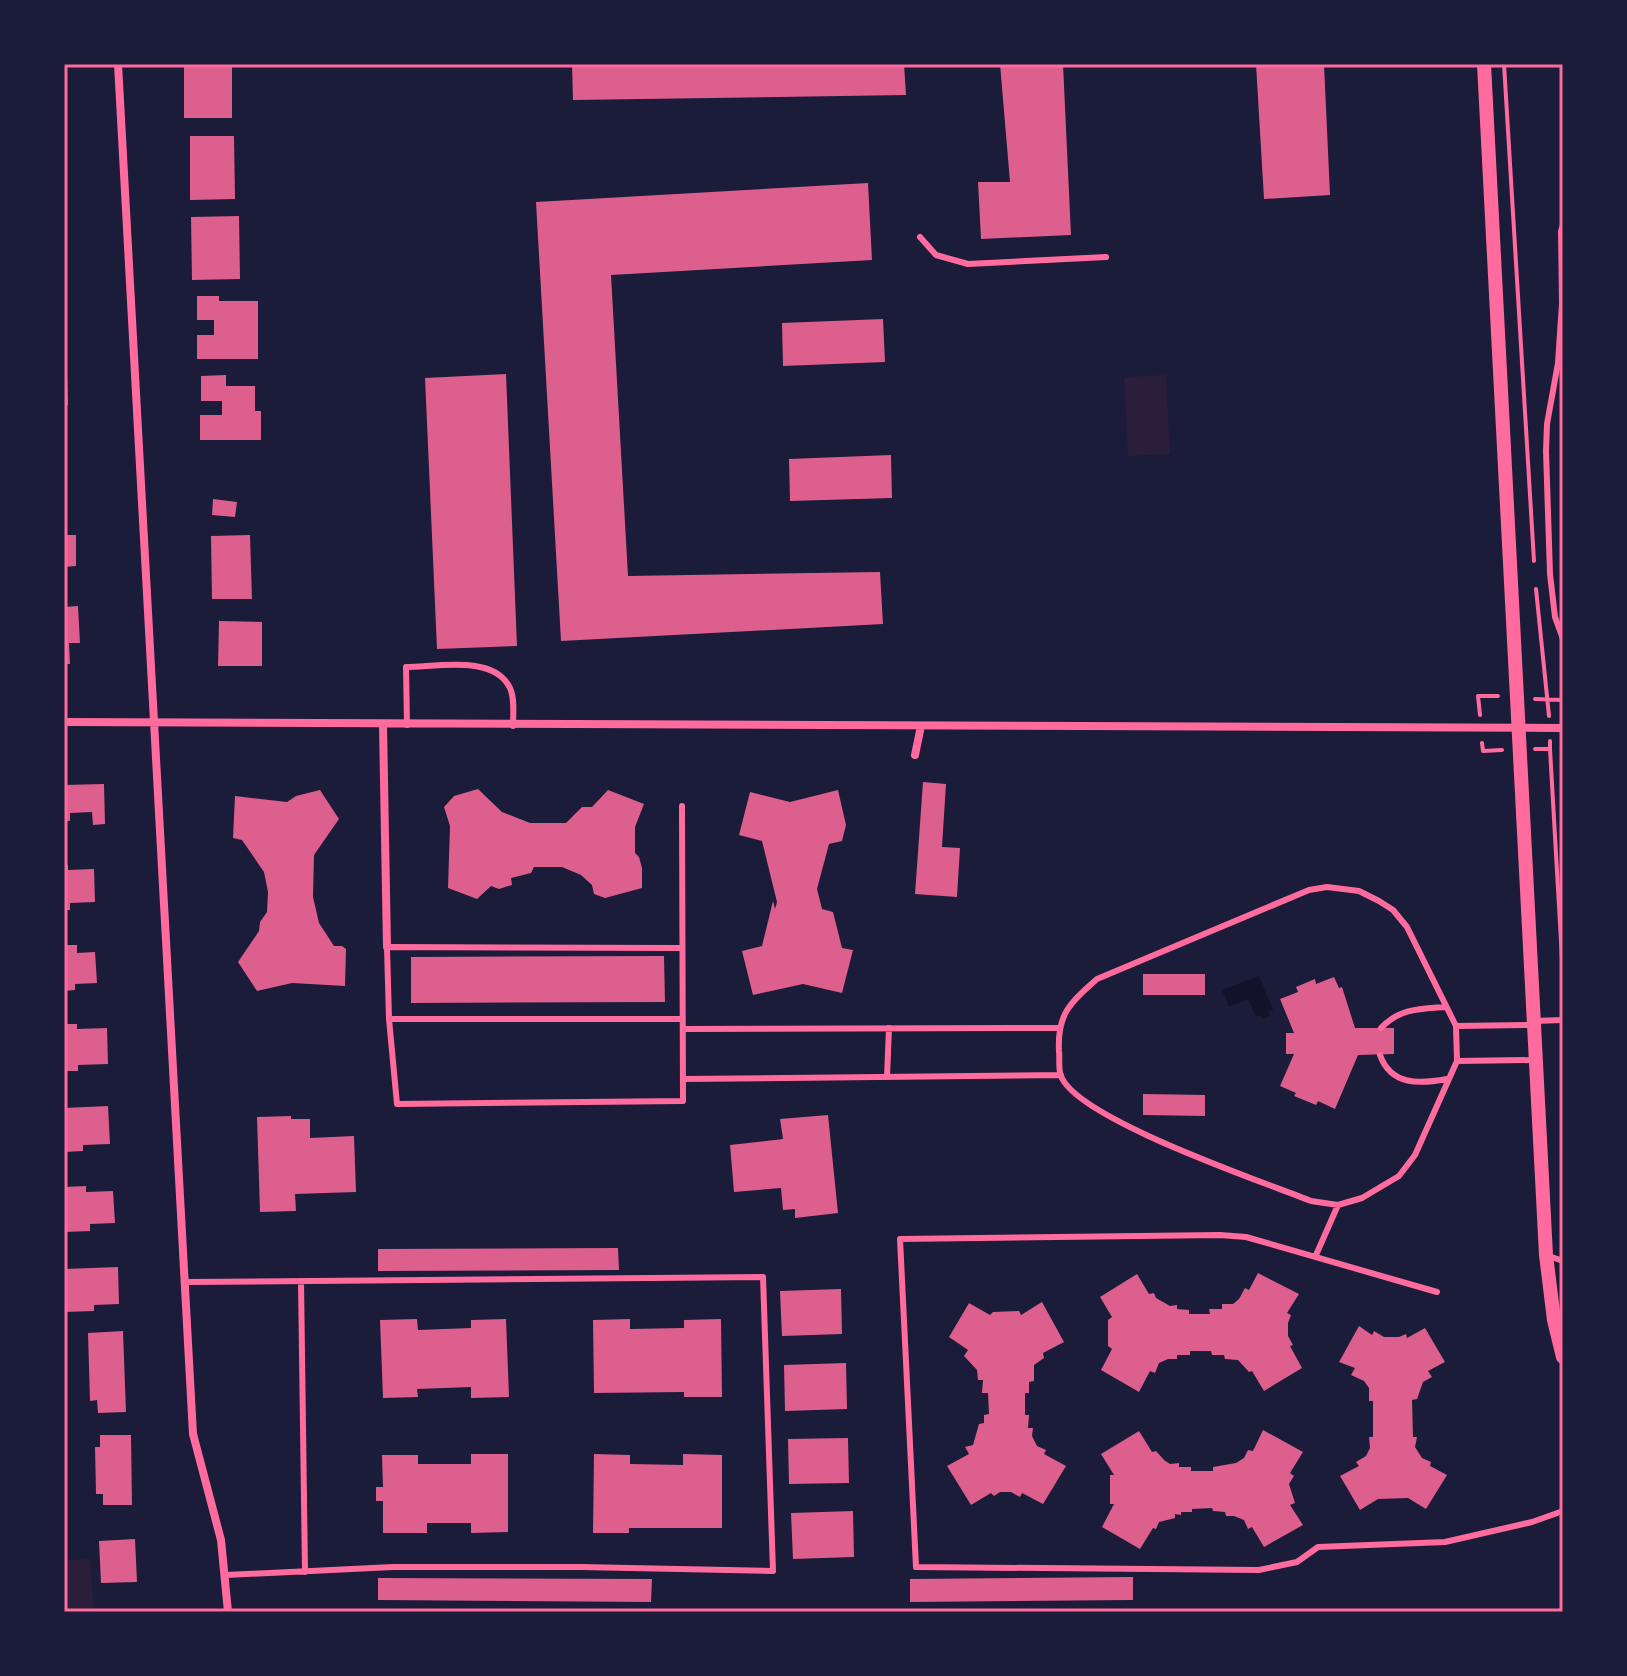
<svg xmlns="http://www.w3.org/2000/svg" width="1627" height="1676" font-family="Commissioner,sans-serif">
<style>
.green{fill:#2a1e3b}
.water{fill:#12122b}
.building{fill:#dd5f8e}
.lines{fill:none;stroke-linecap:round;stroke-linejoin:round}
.path{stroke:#ff6b9d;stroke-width:4}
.service{stroke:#ff6b9d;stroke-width:6}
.minor{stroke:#ff6b9d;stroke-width:8}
.tertiary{stroke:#ff6b9d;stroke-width:14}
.neatline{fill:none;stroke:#ff6b9d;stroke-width:3}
</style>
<rect width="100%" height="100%" fill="#1b1b3a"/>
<path class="green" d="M1166,375l4,79 -42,2 -4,-79z
M90,1559l4,53h-30v-52z"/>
<path class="water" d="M1259,976l14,34 -4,1 1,4 -8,4 -2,-4 -4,1 -8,-17 -19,8 -7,-17z"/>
<path class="building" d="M184,64h48v54h-48z
M572,64h332l2,31 -333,5z
M1000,64h63l8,171 -90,4 -3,-57h32z
M1256,64h68l6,131 -66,4z
M190,136h44l1,63 -45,1z
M868,183l4,77 -261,15 17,301 252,-4 3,52 -322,17 -25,-439z
M239,216l1,63 -48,1 -1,-63z
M197,296h22v5h39v58h-61v-24h17v-15h-17z
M883,319l2,43 -102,4 -1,-43z
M64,374h3l1,31h-4z
M506,374l11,272 -80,3 -12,-271z
M226,375v11h29v25h6v29h-61v-25h22v-14h-21v-25z
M891,455l1,43 -102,3 -1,-42z
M213,499l24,3 -2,15 -23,-2z
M64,535h12v31l-12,1z
M250,535l2,64h-40l-1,-63z
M78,606l2,37h-11l1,21h-6v-57z
M219,621l43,1v44h-44z
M923,782l23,2 -4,63 18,1 -3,49 -42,-3z
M104,784l1,40 -12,1 -1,-13 -22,1v8h-6v-36z
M478,789l24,23 28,11h36l16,-16h10l16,-17 36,14 -9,23v26l4,4 3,11v20l-37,10 -11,-4 -2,-9 -11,-10 -19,-8h-28l-3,6 -20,5 1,7 -13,4 -8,-3 -14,13 -29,-11 2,-62 -6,-19 10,-11z
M320,790l19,29 -25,36 -1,42 6,26 15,23h8l4,3 -1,37 -53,-3 -35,8 -19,-29 21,-31 1,-9 7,-10 1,-20 -4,-20 -22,-32 -9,-2 2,-42 52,6 9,-6z
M838,790l8,35 -4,16 -13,3 -12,45 5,20 11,3 9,36 11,2 -11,43 -39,-9 -50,11 -11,-44 20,-5 11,-45 2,8 2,-7 -15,-61 -23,-6 11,-43 40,10z
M64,865h4v5l26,-1 1,33 -25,1v7h-6z
M64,945h13v8l18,-1 2,31 -22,1v6l-11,1z
M664,956l1,46 -254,1v-46z
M1143,974h62v21h-62z
M1334,977l5,11 3,-1 13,41h39v26l-36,1 -23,54 -17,-8 -2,4 -22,-9 2,-3 -16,-7 14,-32h-8v-21h8l-14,-34 18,-7 -2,-5 19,-8 1,5z
M64,1024h13v5l30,-1 1,36 -30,1v6h-14z
M1143,1094l62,1v21l-62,-1z
M108,1106l2,38 -27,1v6l-19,1v-44z
M828,1115l10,98 -43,5v-9l-12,1 -2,-22 -47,4 -4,-47 53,-6 -3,-20z
M291,1116v3h19v19l44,-2 2,56 -61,2 1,17 -36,1 -3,-95z
M86,1186v6l27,-1 2,32 -25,1v7l-26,1v-45z
M618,1248l1,22 -241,1v-22z
M118,1267l1,37 -25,1v6l-30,1v-43z
M1258,1273l41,21 -12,19 4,2 -3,8v13l5,9 -3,1 12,22 -38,23 -12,-20 -3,1 -11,-12 -13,-1 -1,-4h-12l-1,-4h-21v4h-13v4h-9l-9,4 -4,10 -5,-2 -11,21 -38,-22 11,-21 -4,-3v-26l4,-3 -12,-20 37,-23 12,20 5,-1 2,5 14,8 7,-1v4l12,1v4h21l-1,-5h13v-5h11l6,-5 6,-11 4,2z
M841,1289l1,45 -60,2 -2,-45z
M1042,1302l22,40 -21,11 1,5 -10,7v16l-5,1v11h-4v22h4l-1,13h5l-1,8 5,10 9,4 -2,4 22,12 -23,38 -21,-11 -2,4 -9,-5h-11l-6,4 -3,-3 -20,12 -24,-39 22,-12 -4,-7 8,-2 6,-21 5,-1v-8l5,-1 -1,-21h-6l1,-13h-5l-1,-10 -13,-14 4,-6 -19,-13 20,-34 21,12 3,-3 26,-1 2,4z
M417,1319l1,11 53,-2v-8l35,-1 3,78 -38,1v-11l-54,2 1,8 -35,1 -3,-78z
M630,1319v10l54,-1v-8l37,-1 1,78h-38v-5l-90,1 -1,-73z
M1359,1326l13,9 2,-4 10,6h15l7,-3 1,4 18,-10 20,34 -17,9 4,6 -9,5 -6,17 -5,1 1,37h4l-2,10 7,11 9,4 -1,4 17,9 -21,34 -18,-11 -30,1 -18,11 -20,-34 19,-10 -3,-4 10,-6 4,-8 -1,-11h4v-36h-4v-13l-5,-7 -13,-6 4,-7 -16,-6z
M123,1331l3,81 -28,1 -1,-13 -7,1 -2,-68z
M846,1363l1,46 -62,2 -1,-46z
M1263,1430l40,22 -13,21 4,3 -5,8 6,19 -5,2 13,20 -39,22 -12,-20 -4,2 -4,-9 -10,-4h-8l-1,-4 -12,-1 -1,-3 -20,1v3h-11v3l-6,-1v4l-16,4 -3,7 -3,-1 -13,21 -38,-22 12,-23h-4v-29h4l-13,-21 38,-23 13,21 4,-1 8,9 6,4 9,-1v4h12v4h22v-4l23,-4 8,-5 4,-8 5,1z
M100,1435h31l1,70h-29v-11h-7l-1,-47h5z
M848,1438l1,45 -60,1 -1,-45z
M471,1454h37v78l-37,1v-10h-44v10h-44v-32h-7v-14h7l-1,-32h36v9h53z
M594,1454l36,1v9l53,1v-11l39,1v73h-93v5h-36z
M853,1511l1,46 -61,2 -2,-46z
M135,1539l2,43 -36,1 -2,-42z
M1133,1577v23l-223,2v-23z
M378,1578l274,1 -1,23 -273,-2z"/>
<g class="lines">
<path class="path" d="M1504,64l30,497
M1536,589l13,127
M1535,699l28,1
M1480,715l-2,-19h20
M1482,743l1,8 19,-1
M1535,749h15v-8
M1550,749l13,227"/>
<path class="service" d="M1563,225l-2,6 1,73 -4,59 -11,61 -1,27 4,123 5,43 8,22
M920,237l16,18 32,9 138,-7
M407,725l-1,-58c30,0 88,-13 104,21 5,11 3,26 3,38
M1327,887l32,4 20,10 14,9 14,17 49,99 1,35 -42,94 -16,21 -37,22 -24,7 -27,-4c-47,-19 -234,-82 -250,-125 -3,-7 -1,-18 -2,-25 -2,-37 11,-48 38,-72l212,-89z
M681,948l-294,-1 2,72h293
M389,1019l8,85 286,-3 -1,-295
M1534,1021l29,-1
M1456,1026l76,-1
M1381,1028c19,-20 39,-19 65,-21
M683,1029l375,-1
M1380,1055c11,31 40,29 67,24
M1457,1061l78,-1
M887,1077l2,-49
M683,1079l378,-4
M1316,1255l22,-50
M1546,1255l17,6
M301,1281l4,291
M185,1282l578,-5 10,294 -192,-4h-188l-167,8
M1437,1292l-191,-55 -26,-2 -320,4 16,328 343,3 38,-8 21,-15 127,-5 87,-20 31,-11"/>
<path class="minor" d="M118,64l75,1370 28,106 7,72
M64,722l1499,6
M383,725l4,222
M915,755l6,-29"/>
<path class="tertiary" d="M1484,64l62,1191 8,65 9,37"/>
</g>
<rect width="1627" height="1676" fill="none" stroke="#1b1b3a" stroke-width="132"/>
<rect x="66" y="66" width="1495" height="1544" class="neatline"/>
</svg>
